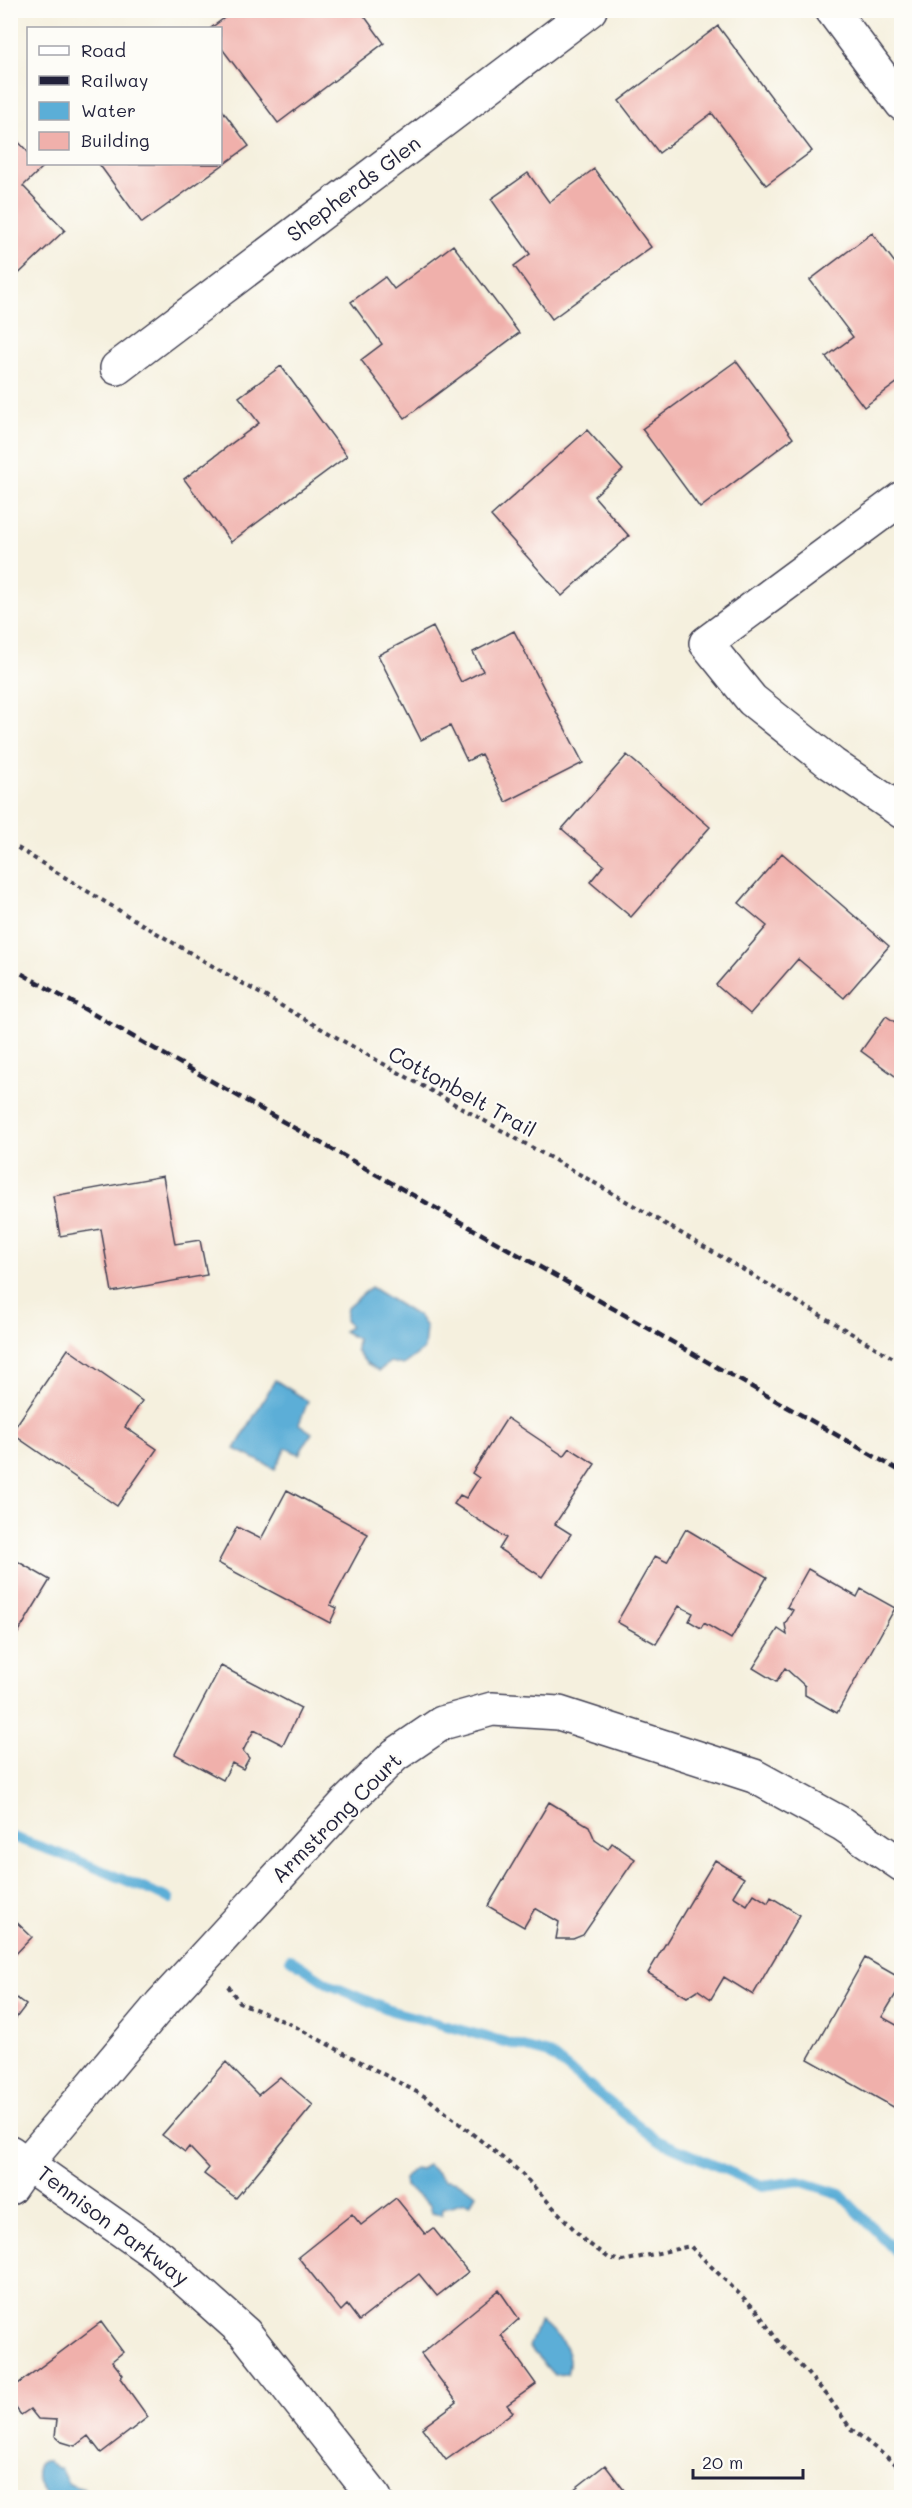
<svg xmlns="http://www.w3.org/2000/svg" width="912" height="2508" font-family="Mali,sans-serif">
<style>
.water{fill:#5baed7;stroke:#3e6889;stroke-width:1.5}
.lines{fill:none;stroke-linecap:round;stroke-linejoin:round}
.stream{stroke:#5baed7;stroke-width:10}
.building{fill:#f0b0ab}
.minor-casing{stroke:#424153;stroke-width:36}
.path{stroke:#424153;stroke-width:4;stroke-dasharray:4.5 4.5;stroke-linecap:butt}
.minor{stroke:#fff;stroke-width:33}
.rail{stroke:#22223b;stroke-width:4.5;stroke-dasharray:9 4.5;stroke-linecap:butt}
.labels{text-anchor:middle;stroke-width:4.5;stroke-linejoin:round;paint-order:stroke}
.street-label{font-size:21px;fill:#22223b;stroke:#fdfcf7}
</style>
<rect width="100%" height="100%" fill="#fdfcf7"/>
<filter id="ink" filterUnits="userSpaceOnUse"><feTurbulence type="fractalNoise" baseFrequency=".0167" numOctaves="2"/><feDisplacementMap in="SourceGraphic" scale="12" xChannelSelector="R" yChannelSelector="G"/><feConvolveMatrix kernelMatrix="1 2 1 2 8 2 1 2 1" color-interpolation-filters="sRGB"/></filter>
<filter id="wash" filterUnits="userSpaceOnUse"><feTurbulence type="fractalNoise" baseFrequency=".008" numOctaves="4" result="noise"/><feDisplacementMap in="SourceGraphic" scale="24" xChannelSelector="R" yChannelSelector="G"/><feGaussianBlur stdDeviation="1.35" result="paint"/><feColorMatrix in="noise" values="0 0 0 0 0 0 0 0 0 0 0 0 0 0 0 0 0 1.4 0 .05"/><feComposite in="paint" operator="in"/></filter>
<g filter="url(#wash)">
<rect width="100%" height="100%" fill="#f5f0de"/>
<path class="water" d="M371,1287l48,30 7,10 -2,22 -21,16 -13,-3 -11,9 -13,-8 -10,-13 1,-11 -14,-8 7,-4 -5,-7 2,-12z
M275,1380l33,21 -9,23 13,9 -13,21 -13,-6 -11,21 -40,-20z
M428,2165l17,15c8,-1 25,8 31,14l-6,10 -5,-2 -22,6 -1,7 -10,-2 -2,-8 -25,-19 -1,-7 10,-11 7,1z
M539,2322c19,9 36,30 28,52l-13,1 -25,-28z
M41,2461h7l9,7h3c9,16 3,15 24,21l3,8h-38c-11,-11 -17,-22 -8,-36z"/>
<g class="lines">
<path class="stream" d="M10,1836l67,24 93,39
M290,1959l40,26 62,26 157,43 108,86 105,46 37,-5 41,13 62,64"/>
</g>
<g id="blocks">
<path class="building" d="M235,10h125l24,33 -106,80 -58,-77v-18h-9z
M718,26l94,125 -46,34 -54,-72 -53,40 -40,-52z
M220,107l29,39 -107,77 -43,-59h121z
M10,133l18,19v12h12l3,3 -20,19 42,44 -55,52z
M594,169l57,78 -99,72 -38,-53 16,-12 -39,-55 37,-26 21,29z
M872,233l30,39v107l-38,28 -38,-50 27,-20 -43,-57z
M453,245l66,88 -114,85 -44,-58 21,-16 -31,-42 34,-25 9,12z
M736,361l57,77 -93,70 -58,-79z
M281,366l66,90 -116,86 -47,-63 75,-56 -20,-26z
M587,430l36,40 -29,26 35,40 -67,60 -71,-80z
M433,627l28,55 22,-11 -10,-19 41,-21 69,132 -77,39 -25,-48 -14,7 -17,-35 -29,14 -43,-85z
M627,755l83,72 -79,90 -41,-35 14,-17 -42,-36z
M782,853l107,93 -45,52 -46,-39 -48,55 -34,-29 51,-59 -28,-23z
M886,1016l16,11v54l-41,-30z
M163,1176l12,68 25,-4 7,35 -95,17 -11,-63 -41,7 -7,-40z
M68,1349l74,52 -17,26 32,22 -40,57 -106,-73z
M507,1418l57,38 6,-8 25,16 -40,60 16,10 -29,43 -43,-28 7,-11 -52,-34 6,-9 6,3 13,-20 -7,-5z
M287,1490l81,44 -38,71 7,3 -7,15 -112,-60 19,-36 24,12z
M686,1529l81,48 -36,62 -27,-16 -3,5 -12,-7 4,-8 -14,-7 -23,38 -39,-22 38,-66 12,6z
M10,1557l40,23 -40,66z
M808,1569l49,28 4,-8 34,19 -58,105 -32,-18v-9l-20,-18 -9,14 -23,-14 25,-39 9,6 -2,-11 8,-14 -6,-3z
M221,1666l80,42 -18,37 -29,-15 -11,21 6,7 -6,11 -11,-6 -9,17 -48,-26z
M549,1802l40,24 6,14 13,9 4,-6 23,16 -52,76 -10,4h-17l3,-17 -24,-14 -11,19 -36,-21z
M715,1860l29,18 -11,18 14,9 7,-11 14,9 3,-6 29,18 -47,80 -29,-18 -13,22 -13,-9 -11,7 -39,-24z
M10,1916l22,21 -22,23z
M865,1958l37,21v5l-20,33 20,11v74l-5,7 -89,-50z
M10,1993l16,12 -16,21z
M226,2062l32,33 22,-18 33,28 -77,93 -32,-24 5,-6 -20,-21 -4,5 -23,-17z
M396,2198l29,36 8,-6 35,44 -31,24 -18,-22 -60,47 -12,-16 -6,6 -43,-54 54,-43 9,11z
M499,2290l20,29 -18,16 35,49 -29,21 6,7 -67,48 -24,-32 35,-26 -36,-48z
M101,2322l22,30 -11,9 11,14 -3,3 28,39 -47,36 -13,-17 -13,10 -13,-4 -7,-6 2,-16 -19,-1 -8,-10 -9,6 -11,-15v-10z
M605,2465l25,33h-67z"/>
</g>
</g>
<g filter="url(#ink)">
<use href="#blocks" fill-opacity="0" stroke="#424153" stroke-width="1.5"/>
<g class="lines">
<g class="minor-casing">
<path id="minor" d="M832,10l70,94
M117,368l473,-358
M902,498l-196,145 46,57 80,64 70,48
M10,2152l150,105 85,76 130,165
M10,2188l18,-26 133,-158 186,-202 48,-47 47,-32 50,-14 67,4 195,63 88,48 60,41"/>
</g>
<path class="path" d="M10,843c186,118 378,223 569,331 108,62 215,126 323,189
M228,1986l11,16 53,23 134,72 93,74 66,70 24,17 14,3 67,-15 67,65 20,29 50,55 24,34 51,40"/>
<use href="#minor" class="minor"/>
<path class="rail" d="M10,967l892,505"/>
</g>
</g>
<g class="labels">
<g class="street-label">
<text transform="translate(354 189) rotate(-37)" y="7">Shepherds Glen</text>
<text transform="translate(462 1092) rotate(29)" y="7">Cottonbelt Trail</text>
<text transform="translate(337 1818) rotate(-45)" y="7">Armstrong Court</text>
<text transform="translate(113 2226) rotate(37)" y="7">Tennison Parkway</text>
</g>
</g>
<rect width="912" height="2508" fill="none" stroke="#fdfcf7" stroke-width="36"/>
<rect x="27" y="27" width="195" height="138" fill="#fdfcf7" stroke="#a5a5ac" stroke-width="1.5"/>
<rect x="39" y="46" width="30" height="9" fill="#ffffff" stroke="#a5a5ac" stroke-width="1.5"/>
<text x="81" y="57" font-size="18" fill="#22223b">Road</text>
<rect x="39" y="76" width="30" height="9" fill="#22223b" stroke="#a5a5ac" stroke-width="1.5"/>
<text x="81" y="87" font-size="18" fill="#22223b">Railway</text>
<rect x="39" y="102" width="30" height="18" fill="#5baed7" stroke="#a5a5ac" stroke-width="1.5"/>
<text x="81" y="117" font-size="18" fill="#22223b">Water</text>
<rect x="39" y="132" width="30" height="18" fill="#f0b0ab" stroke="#a5a5ac" stroke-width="1.5"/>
<text x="81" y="147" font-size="18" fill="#22223b">Building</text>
<path d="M693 2469v9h110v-9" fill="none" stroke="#22223b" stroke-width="3"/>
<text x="702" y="2469" font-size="18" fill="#22223b" stroke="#fdfcf7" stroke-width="4.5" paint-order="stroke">20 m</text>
</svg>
